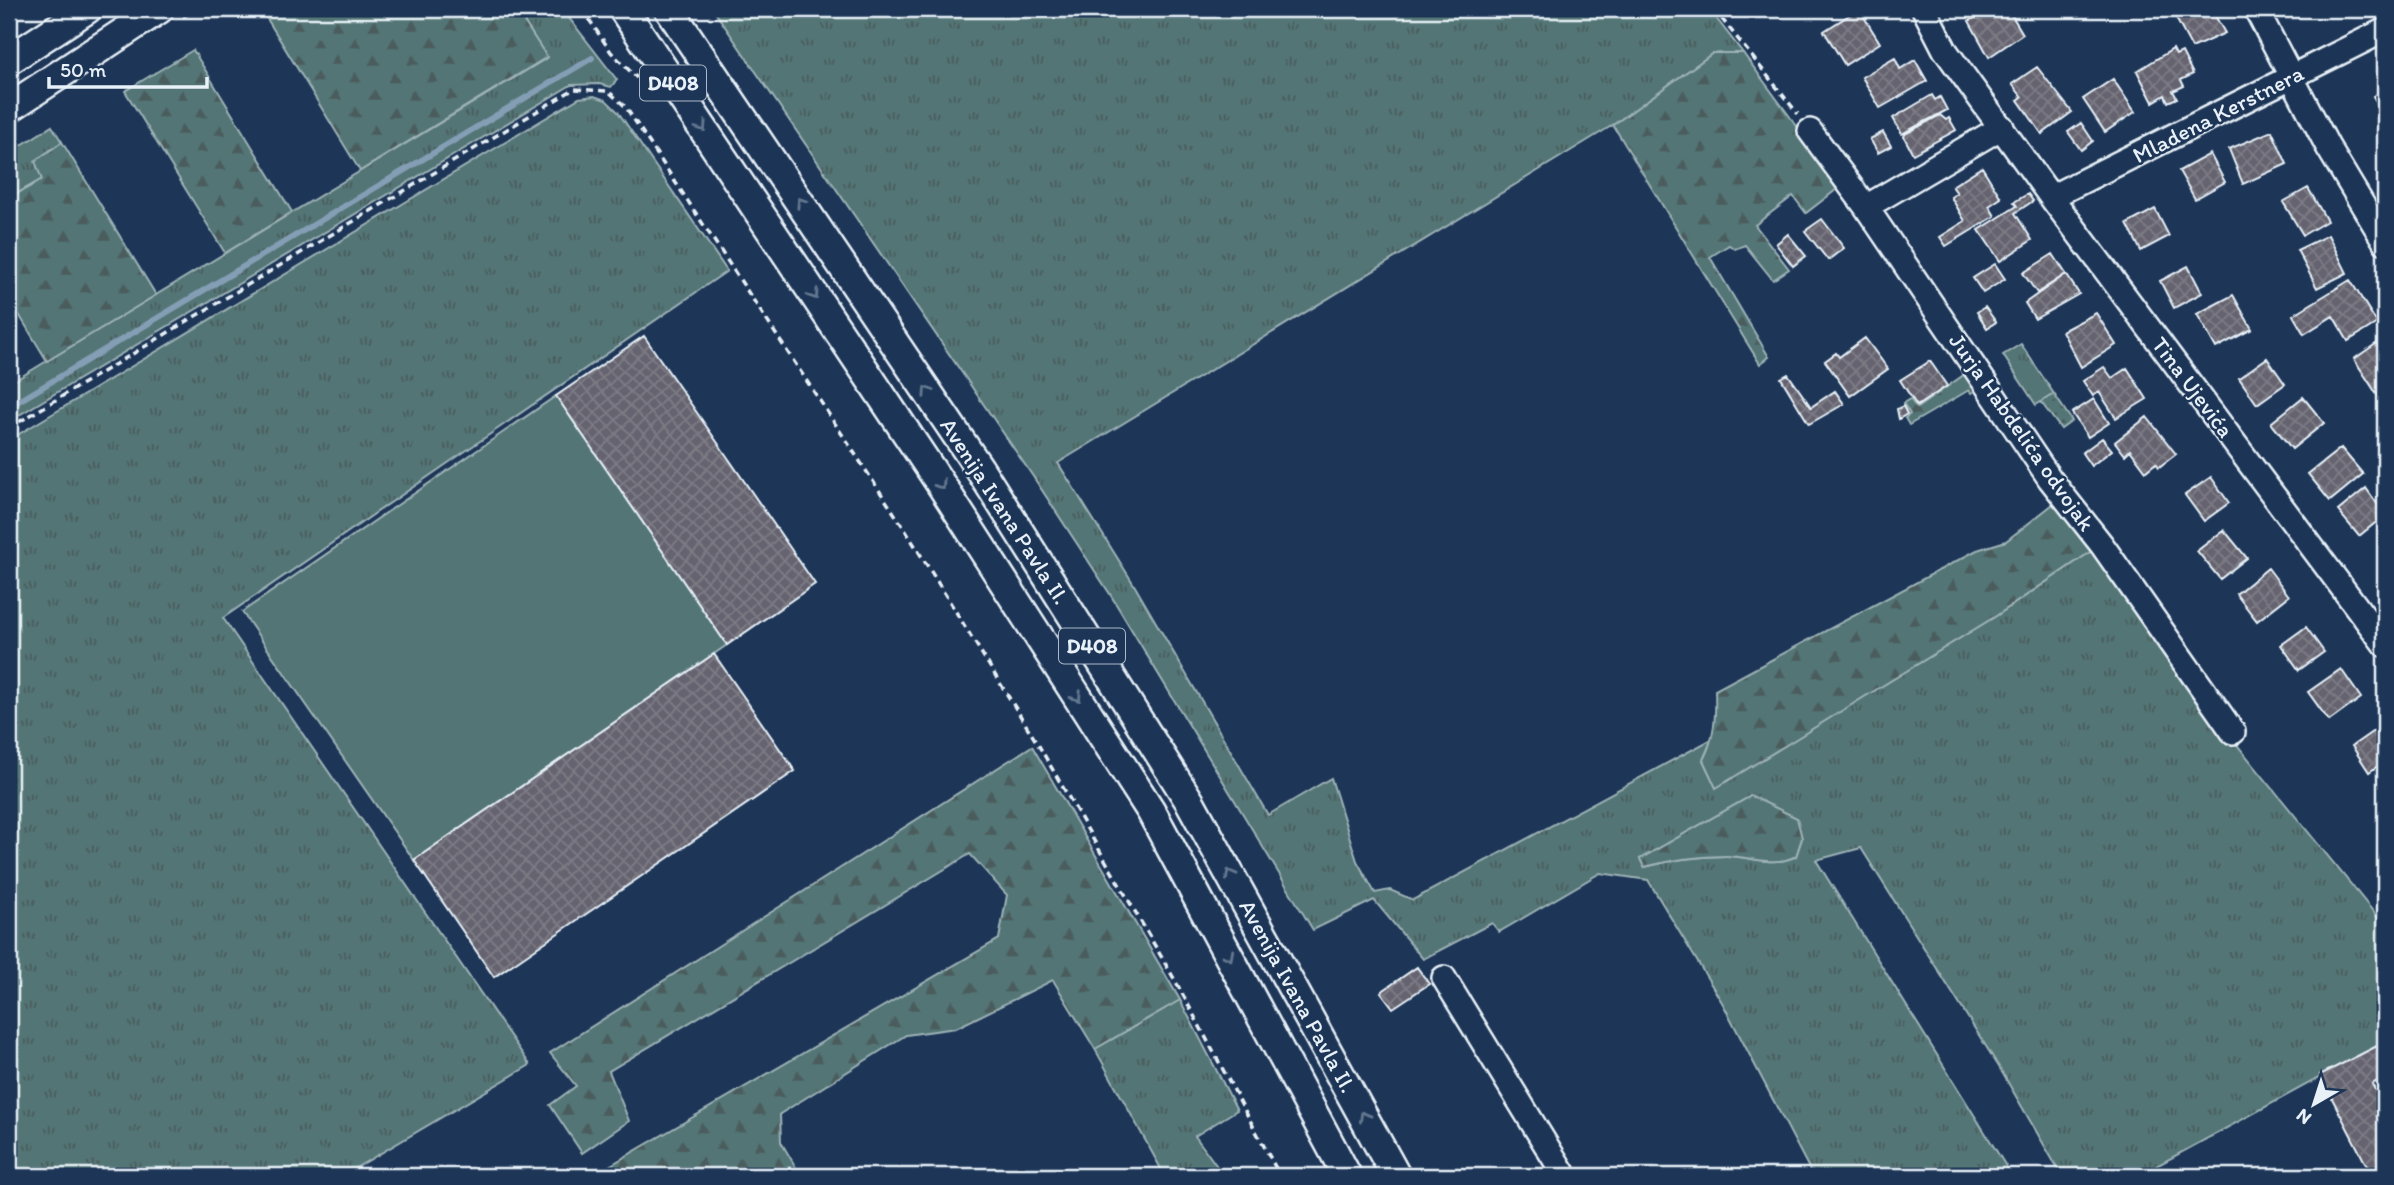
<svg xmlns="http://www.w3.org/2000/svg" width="2394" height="1185" font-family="Itim,sans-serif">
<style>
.grass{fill:url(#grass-tufts);stroke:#9db2b6;stroke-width:2;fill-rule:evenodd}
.forest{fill:url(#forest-firs);stroke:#9db2b6;stroke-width:2}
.garden{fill:url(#garden-dots);stroke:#9db2b6;stroke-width:2}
.pitch{fill:#527474;stroke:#9db2b6;stroke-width:2}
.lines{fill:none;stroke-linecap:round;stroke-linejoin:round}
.stream{stroke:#849eb5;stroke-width:6}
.building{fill:url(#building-cross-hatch);stroke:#e8f1f8;stroke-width:2}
.minor-casing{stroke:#e8f1f8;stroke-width:28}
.major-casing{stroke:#e8f1f8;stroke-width:33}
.path{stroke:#e8f1f8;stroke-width:3.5;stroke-dasharray:7 5;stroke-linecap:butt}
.minor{stroke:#1d3557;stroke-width:23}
.major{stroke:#1d3557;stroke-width:28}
.oneway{stroke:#64778f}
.labels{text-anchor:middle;stroke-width:5;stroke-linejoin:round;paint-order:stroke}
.shield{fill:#1d3557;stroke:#abb9c8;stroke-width:2}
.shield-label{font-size:21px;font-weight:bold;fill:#e8f1f8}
.street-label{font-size:23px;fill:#e8f1f8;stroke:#1d3557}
</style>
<defs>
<pattern id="grass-tufts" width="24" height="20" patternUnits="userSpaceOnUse" patternTransform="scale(1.75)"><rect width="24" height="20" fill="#527474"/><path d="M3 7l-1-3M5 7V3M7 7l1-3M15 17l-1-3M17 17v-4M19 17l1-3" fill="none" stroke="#4b5c5d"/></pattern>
<pattern id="forest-firs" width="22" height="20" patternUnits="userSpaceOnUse" patternTransform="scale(1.75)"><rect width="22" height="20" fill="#527474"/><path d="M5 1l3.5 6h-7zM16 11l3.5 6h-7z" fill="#4b5c5d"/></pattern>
<pattern id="garden-dots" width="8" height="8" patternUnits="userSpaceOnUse" patternTransform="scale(1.75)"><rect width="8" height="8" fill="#527474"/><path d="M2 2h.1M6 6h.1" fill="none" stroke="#4b5c5d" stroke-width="1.8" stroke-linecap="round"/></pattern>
<pattern id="building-cross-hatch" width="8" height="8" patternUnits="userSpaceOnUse" patternTransform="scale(1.75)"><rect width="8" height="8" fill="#666470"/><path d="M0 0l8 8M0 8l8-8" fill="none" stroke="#7c7b85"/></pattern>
</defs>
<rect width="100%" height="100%" fill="#1d3557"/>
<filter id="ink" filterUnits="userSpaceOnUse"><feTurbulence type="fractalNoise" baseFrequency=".0143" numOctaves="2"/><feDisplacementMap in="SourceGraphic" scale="14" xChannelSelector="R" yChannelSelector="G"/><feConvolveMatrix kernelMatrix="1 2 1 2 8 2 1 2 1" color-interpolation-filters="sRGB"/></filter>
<g filter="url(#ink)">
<path class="grass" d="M516,9h46l55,71 -6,7 -12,-3 -28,1 -562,336v-37l538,-326z
M713,9h996l34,44h-30l-100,72 -555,338 75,120 135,232 63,-37 26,83 18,32 15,-3 23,10 299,-161 -9,21 13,27 280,-171 100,-68 133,187 156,191v116l-247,134h-21l-3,-5 -9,5h-43l-63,-109 -138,-219 -45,12 196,316h-199l-90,-172 -75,-124 -48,-7 -101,59 -7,-9 -69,36 -49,-59 -61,30 -203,-336 -76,-116zM1751,796l51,42 -6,18c-22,12 -46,0 -70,0 -28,0 -54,4 -81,11l-5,-8z
M594,96l12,4 12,12 109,159 -504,347 307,447 -188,111h-333v-736l570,-342z
M52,126l10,16 -26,19 6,18 -33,19v-45z
M2021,344l33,50 -18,11 -33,-50z
M1180,1000l57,110 -42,26 29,40h-59l-70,-127z"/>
<path class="forest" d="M280,9h236l31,48 -187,114 -94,-154z
M193,50l99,162 -67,41 -100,-162z
M1713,53h30l98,133 -35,27 -13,-17 -38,29 34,44 -16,11 -28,-35 -10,4 -6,-4 -19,12 59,100 -9,7 -147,-239z
M62,142l94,153 -109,66 -38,-63v-100l33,-18 -7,-19z
M1968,372l11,16 -8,5 -2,-3 -60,35 -4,-7 5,-4 -7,-11 7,-4 7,9z
M2057,501l39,47 -100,68 -280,172 -13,-28c12,-23 13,-44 12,-70l262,-140 29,-9z
M1032,746l148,254 -85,49 -42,-69 -97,48 -50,7 -126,79 1,28 20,34h-209l407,-237 8,-44 -37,-41 -361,217 20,50 -47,32 -32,-48 26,-19 -26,-33z
M1751,796l46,22 5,20 -6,18c-22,12 -46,0 -70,0 -28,0 -55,4 -82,11l-4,-8z"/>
<path class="garden" d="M2054,394l18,27 -11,8 -20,-27z"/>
<path class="pitch" d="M556,396l171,249 -313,215 -172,-248z"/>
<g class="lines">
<path class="stream" d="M9,407l583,-349"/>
</g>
<path class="building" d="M1859,9l21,34 -35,22 -21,-34z
M1991,9h17l15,25 -34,23 -20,-36z
M2171,9h40l14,24 -33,15z
M2173,49l3,6 6,-3 11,22 -12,6 3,6 -11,5 4,7 -9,4 -3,-7 -12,7 -16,-31z
M1895,58l5,11 15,-9 12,21 -47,27 -18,-31z
M2037,67l35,45 -30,22 -24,-34 4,-3 -10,-13z
M2113,79l22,33 -30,20 -22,-33z
M2385,89v28l-12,-21z
M1932,95l3,5 5,-3 7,13 -45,24 -9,-16z
M1940,115l6,5 3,-2 7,12 -43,24 -9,-17 1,-3z
M2081,123l12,18 -12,9 -13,-18z
M2272,131l15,33 -44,20 -14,-35z
M1883,132l8,14 -13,7 -8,-14z
M2210,154l15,28 -30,17 -16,-28z
M1982,167l19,31 -12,8 6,10 -49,30 -6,-9 25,-16 -14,-24 6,-4 -5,-7z
M2308,188l19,33 -24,14 -20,-33z
M2028,194l5,7 -18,12 17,27 -32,21 -21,-31 38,-24 -3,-4z
M2155,209l14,27 -28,15 -14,-27z
M1822,219l22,29 -16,12 -23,-29z
M1788,234l18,22 -13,10 -17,-22z
M2328,235l19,38 -30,15 -20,-38z
M2053,254l13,20 -29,19 -14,-20z
M1995,264l10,15 -22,14 -10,-15z
M2188,266l14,27 -28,15 -14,-27z
M2066,274l13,20 -44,25 -10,-16z
M2350,280l27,43 -29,18 -15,-25 -29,18 -11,-19z
M2233,295l19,34 -36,19 -19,-34z
M1985,307l11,15 -9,6 -10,-16z
M2096,313l20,32 -35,22 -19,-36z
M644,336l171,248 -88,61 -171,-249z
M1865,338l23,31 -38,27 -25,-35 11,-8 3,4z
M2383,339l2,52 -7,5 -24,-37z
M2267,358l18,26 -28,20 -18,-26z
M1930,361l17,25 -30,20 -17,-26z
M2104,367l8,11 15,-10 20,31 -31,19 -17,-26 -6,4 -10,-15z
M1788,374l23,33 24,-16 9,13 -35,20 -28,-46z
M2303,397l21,26 -32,26 -21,-26z
M2094,399l15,24 -21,14 -16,-24z
M1903,406l4,8 -8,5 -2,-10z
M2147,417l29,37 -17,13 -3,-4 -10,8 -16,-21 -5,5 -10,-13z
M2102,438l10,12 -21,16 -9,-13z
M2341,448l22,26 -33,27 -22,-27z
M2211,477l18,26 -25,18 -19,-26z
M2366,488l19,27 -26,21 -21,-25z
M2224,530l23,28 -27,21 -23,-28z
M2268,568l21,28 -32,25 -21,-27z
M2306,627l18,25 -25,18 -18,-25z
M714,654l81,117 -301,206 -80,-117z
M2341,669l20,29 -32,23 -21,-29z
M2378,728l7,10v23l-16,11 -17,-26z
M1417,967l12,17 -36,24 -12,-16z
M2385,1042v35l-13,7 10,20 3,-2v74h-13l-52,-101z"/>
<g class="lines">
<g class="minor-casing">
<path id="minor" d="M1924,9l21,41 106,147 334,448
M2256,9l72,138 57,95
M1810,131l56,76 184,272 52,66 131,187
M2051,197l334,-167
M1866,207l136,-80
M1444,978l121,198"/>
</g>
<g class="major-casing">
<path id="major" d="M623,9l319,477 209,325 196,365
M669,9l310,459 211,334 206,374
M9,60l78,-51
M9,108l150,-99"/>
</g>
<path class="path" d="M582,9l29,43 26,26
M1714,9l84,105
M183,17l13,-8
M9,428l565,-339 34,2 17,15 279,422 135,218 137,236 104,194"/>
<use href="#minor" class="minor"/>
<use href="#major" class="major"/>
</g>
<defs><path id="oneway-chevron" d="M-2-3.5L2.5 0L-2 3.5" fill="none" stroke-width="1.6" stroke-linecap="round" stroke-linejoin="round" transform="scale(1.75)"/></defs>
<g class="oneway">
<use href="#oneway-chevron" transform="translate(702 127) rotate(56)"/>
<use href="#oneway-chevron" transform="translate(801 202) rotate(-124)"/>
<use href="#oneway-chevron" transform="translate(814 295) rotate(56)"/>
<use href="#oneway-chevron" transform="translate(927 391) rotate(-124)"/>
<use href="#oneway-chevron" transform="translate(941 485) rotate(57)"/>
<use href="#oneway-chevron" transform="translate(1077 697) rotate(57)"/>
<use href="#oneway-chevron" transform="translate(1230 874) rotate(-119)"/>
<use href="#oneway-chevron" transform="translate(1229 956) rotate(62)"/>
<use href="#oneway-chevron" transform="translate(1364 1116) rotate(-119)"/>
</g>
</g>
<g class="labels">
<g class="shield">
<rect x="640" y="65.5" width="66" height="35" rx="5"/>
<rect x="1059" y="628.5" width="66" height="35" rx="5"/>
</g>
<g class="shield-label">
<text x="673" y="90">D408</text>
<text x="1092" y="653">D408</text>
</g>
<g class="street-label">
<text transform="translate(2218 114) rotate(-27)" y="8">Mladena Kerstnera</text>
<text transform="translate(2193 387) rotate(53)" y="8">Tina Ujevića</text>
<text transform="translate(2022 432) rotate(55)" y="8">Jurja Habdelića odvojak</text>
<text transform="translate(1005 511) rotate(57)" y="8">Avenija Ivana Pavla II.</text>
<text transform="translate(1298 996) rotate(61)" y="8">Avenija Ivana Pavla II.</text>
</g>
</g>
<rect width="2394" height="1185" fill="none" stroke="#1d3557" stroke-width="35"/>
<rect x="18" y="18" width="2359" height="1150" fill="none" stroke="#e8f1f8" stroke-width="2.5" filter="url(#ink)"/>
<g transform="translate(2314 1104) rotate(219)" stroke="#1d3557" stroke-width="5" paint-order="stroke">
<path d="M0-5L12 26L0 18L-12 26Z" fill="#e8f1f8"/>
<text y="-10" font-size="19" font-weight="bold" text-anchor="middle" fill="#e8f1f8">N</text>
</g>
<path d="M49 77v10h158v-10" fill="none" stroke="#e8f1f8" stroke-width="3.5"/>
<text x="60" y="77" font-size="21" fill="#e8f1f8" stroke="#1d3557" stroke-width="5" paint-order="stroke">50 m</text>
</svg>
